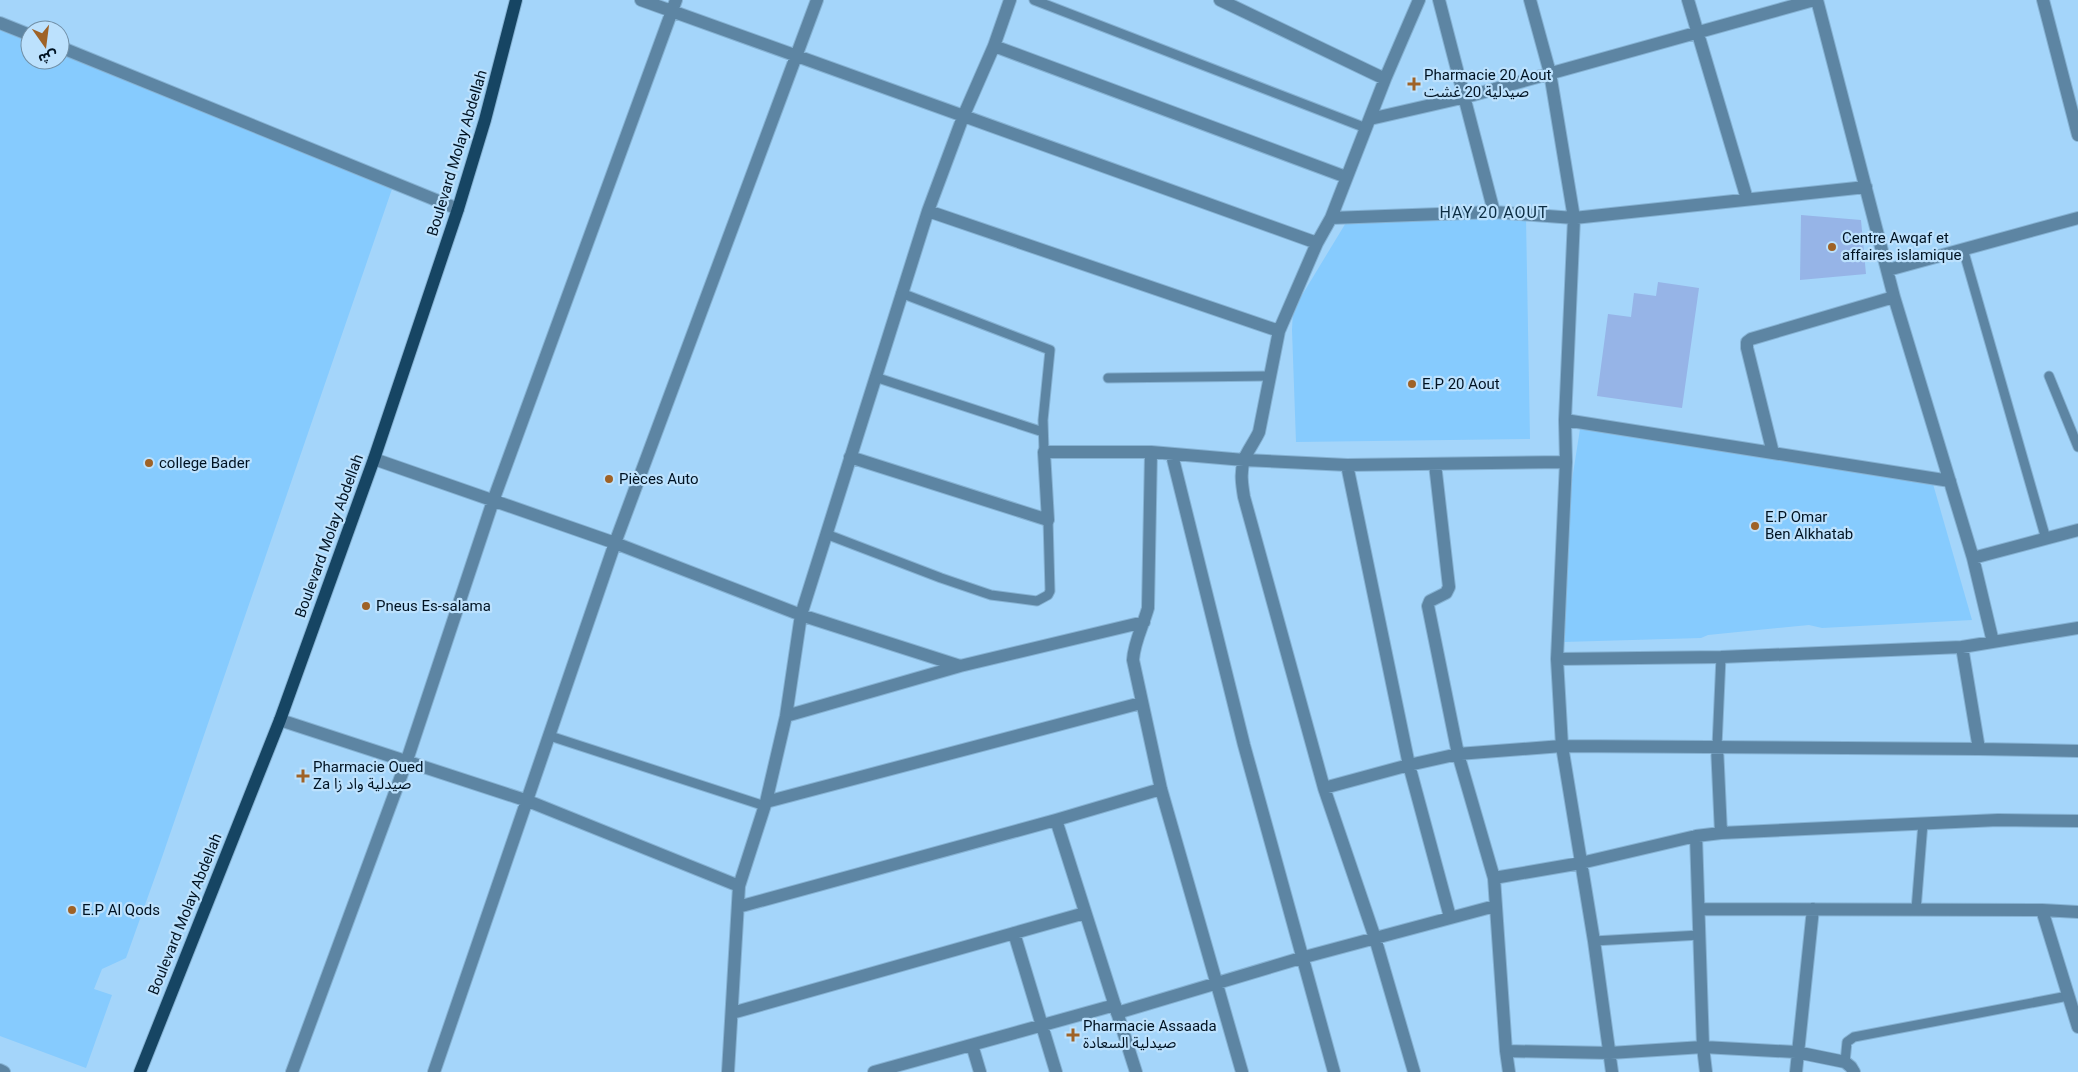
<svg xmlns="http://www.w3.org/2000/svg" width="2078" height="1072" font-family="Roboto,'Noto Sans Arabic',sans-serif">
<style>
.built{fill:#86cbfe}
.building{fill:#96b4e7}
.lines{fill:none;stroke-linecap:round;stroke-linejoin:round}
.service-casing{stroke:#86b2d3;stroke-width:11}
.minor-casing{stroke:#86b2d3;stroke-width:14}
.primary-casing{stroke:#86b2d3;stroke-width:14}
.service{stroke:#5d85a3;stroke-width:9}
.minor{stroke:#5d85a3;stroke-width:12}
.primary{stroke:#164563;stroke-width:12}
.poi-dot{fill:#9f6226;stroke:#bce1fd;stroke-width:2}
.labels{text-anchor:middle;stroke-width:4.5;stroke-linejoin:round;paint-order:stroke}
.poi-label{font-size:15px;fill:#001323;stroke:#bce1fd;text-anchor:start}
.street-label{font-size:15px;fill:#001323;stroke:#bce1fd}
.neighbourhood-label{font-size:16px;letter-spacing:1px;fill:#0c2d43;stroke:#bce1fd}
</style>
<rect width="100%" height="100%" fill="#a4d5fa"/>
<path class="built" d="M0,24l30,12v24h30v-11l332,140 -232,674 -34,95 -24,11 -8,20 18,6 -26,73 -86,-32z
M1526,218l4,221 -234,3 -4,-112 1,-20 54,-89z
M1580,429l351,48 41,143 -150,8 -13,-3 -101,10 -7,3 -138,4 -6,-66z"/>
<path class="building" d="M1801,215l60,5 5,54 -66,6z
M1658,282l41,6 -17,120 -85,-12 11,-82 23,3 3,-24 22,3z"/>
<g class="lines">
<g class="service-casing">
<path id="service" d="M1034,0l332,128
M1963,249l83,290
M901,293l149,57 -7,70 1,32
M2049,376l29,71
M875,377l168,55
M1108,378l162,-2
M826,534l115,44 50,17 46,6 11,-6 2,-4 -2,-71
M550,736l215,70
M1717,746l4,-89
M1916,910l7,-87
M1594,941l106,-6
M1845,1062l2,-20 7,-5 214,-41"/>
</g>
<g class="minor-casing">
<path id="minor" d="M641,0l676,243
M1220,0l165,79
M1439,0l55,212
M1530,0l20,73 24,145 292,-31
M1688,0l59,199
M1817,0l77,297 79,261 20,84
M2043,0l35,135
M0,23l30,12
M994,46l352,131
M60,47l398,162
M1370,119l96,-22 348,-97
M928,211l351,120
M1331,218l163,-6 80,6 -9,202 1,42 -9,197 5,87 32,195 18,131
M1888,270l190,-52
M1565,420l385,61
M1151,452l-3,156c-5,18 -14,34 -15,52l28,129 81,283
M1773,453l-26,-105v-6l4,-3 143,-42
M1172,455l72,290 90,327
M850,457l198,63 -4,-68h107l93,8 103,5 219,-3
M374,459l241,84 186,72 159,51
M1435,464l14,123 -3,6 -16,8 -2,5 30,148 36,124 12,173 3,21
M1347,465l62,300 41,152
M1973,558l105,-28
M1962,647l17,102
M1557,659l164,-2 241,-10 116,-19
M786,716l174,-50 184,-44
M280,720l248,81 211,85
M1717,746l4,87
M1324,788l85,-23 49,-11 104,-8 417,3 99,2
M766,802l375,-99
M1056,820l80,252
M1696,836l7,211 3,25
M1494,878l87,-15 115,-27 25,-3 277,-13 80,1
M738,907l318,-87 105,-31
M1699,909l343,1 36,2
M2042,910l36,117
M1014,933l42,139
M732,1013l353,-100
M1117,1013l184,-55 194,-52
M972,1045l8,27
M1506,1051l104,2 93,-6 93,5 49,10 6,5 3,5
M0,1070l4,2
M292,1072l115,-312 86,-259 183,-501
M434,1072l181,-529 202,-543
M728,1072l11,-186 27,-84 20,-86 15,-101 127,-404 35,-94 31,-71 16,-46
M874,1072l241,-67
M1414,1072l-39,-134 -51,-150 -80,-291c-2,-12 -4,-25 0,-37 2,-7 11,-19 15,-28l20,-101 38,-88 14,-25 54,-139 34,-79
M1796,1072l17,-163"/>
</g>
<g class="primary-casing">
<path id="primary" d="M140,1072l140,-352 94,-261 84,-250 27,-89 31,-120"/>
</g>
<use href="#service" class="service"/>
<use href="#minor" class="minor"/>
<use href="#primary" class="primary"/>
</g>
<g class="poi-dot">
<path d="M1411.5 76.5h5v5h5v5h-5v5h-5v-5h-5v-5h5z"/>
<circle cx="1832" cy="247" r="5"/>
<circle cx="1412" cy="384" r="5"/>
<circle cx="149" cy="463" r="5"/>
<circle cx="609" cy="479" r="5"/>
<circle cx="1755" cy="526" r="5"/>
<circle cx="366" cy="606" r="5"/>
<path d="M300.5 768.5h5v5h5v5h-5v5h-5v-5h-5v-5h5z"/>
<circle cx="72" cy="910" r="5"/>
<path d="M1070.5 1027.5h5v5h5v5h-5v5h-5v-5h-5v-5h5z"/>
</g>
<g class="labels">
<g class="poi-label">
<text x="1424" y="80">Pharmacie 20 Aout<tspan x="1424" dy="17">صيدلية 20 غشت</tspan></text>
<text x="1842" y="243">Centre Awqaf et<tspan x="1842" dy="17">affaires islamique</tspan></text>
<text x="1422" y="389">E.P 20 Aout</text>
<text x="159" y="468">college Bader</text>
<text x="619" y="484">Pièces Auto</text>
<text x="1765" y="522">E.P Omar<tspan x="1765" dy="17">Ben Alkhatab</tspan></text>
<text x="376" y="611">Pneus Es-salama</text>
<text x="313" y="772">Pharmacie Oued<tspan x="313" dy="17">Za صيدلية واد زا</tspan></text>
<text x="82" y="915">E.P Al Qods</text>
<text x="1083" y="1031">Pharmacie Assaada<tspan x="1083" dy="17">صيدلية السعادة</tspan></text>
</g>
<g class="street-label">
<text transform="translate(457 153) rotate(-73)" y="5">Boulevard Molay Abdellah</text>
<text transform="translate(329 536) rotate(-70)" y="5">Boulevard Molay Abdellah</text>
<text transform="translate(185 914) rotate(-68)" y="5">Boulevard Molay Abdellah</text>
</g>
<g class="neighbourhood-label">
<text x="1494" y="218">HAY 20 AOUT</text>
</g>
</g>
<g transform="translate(45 45) rotate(166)"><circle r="24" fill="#bce1fd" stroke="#718fa6"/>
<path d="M0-4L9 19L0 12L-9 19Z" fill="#9f6226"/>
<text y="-8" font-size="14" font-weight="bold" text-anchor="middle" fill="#001323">ش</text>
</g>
</svg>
